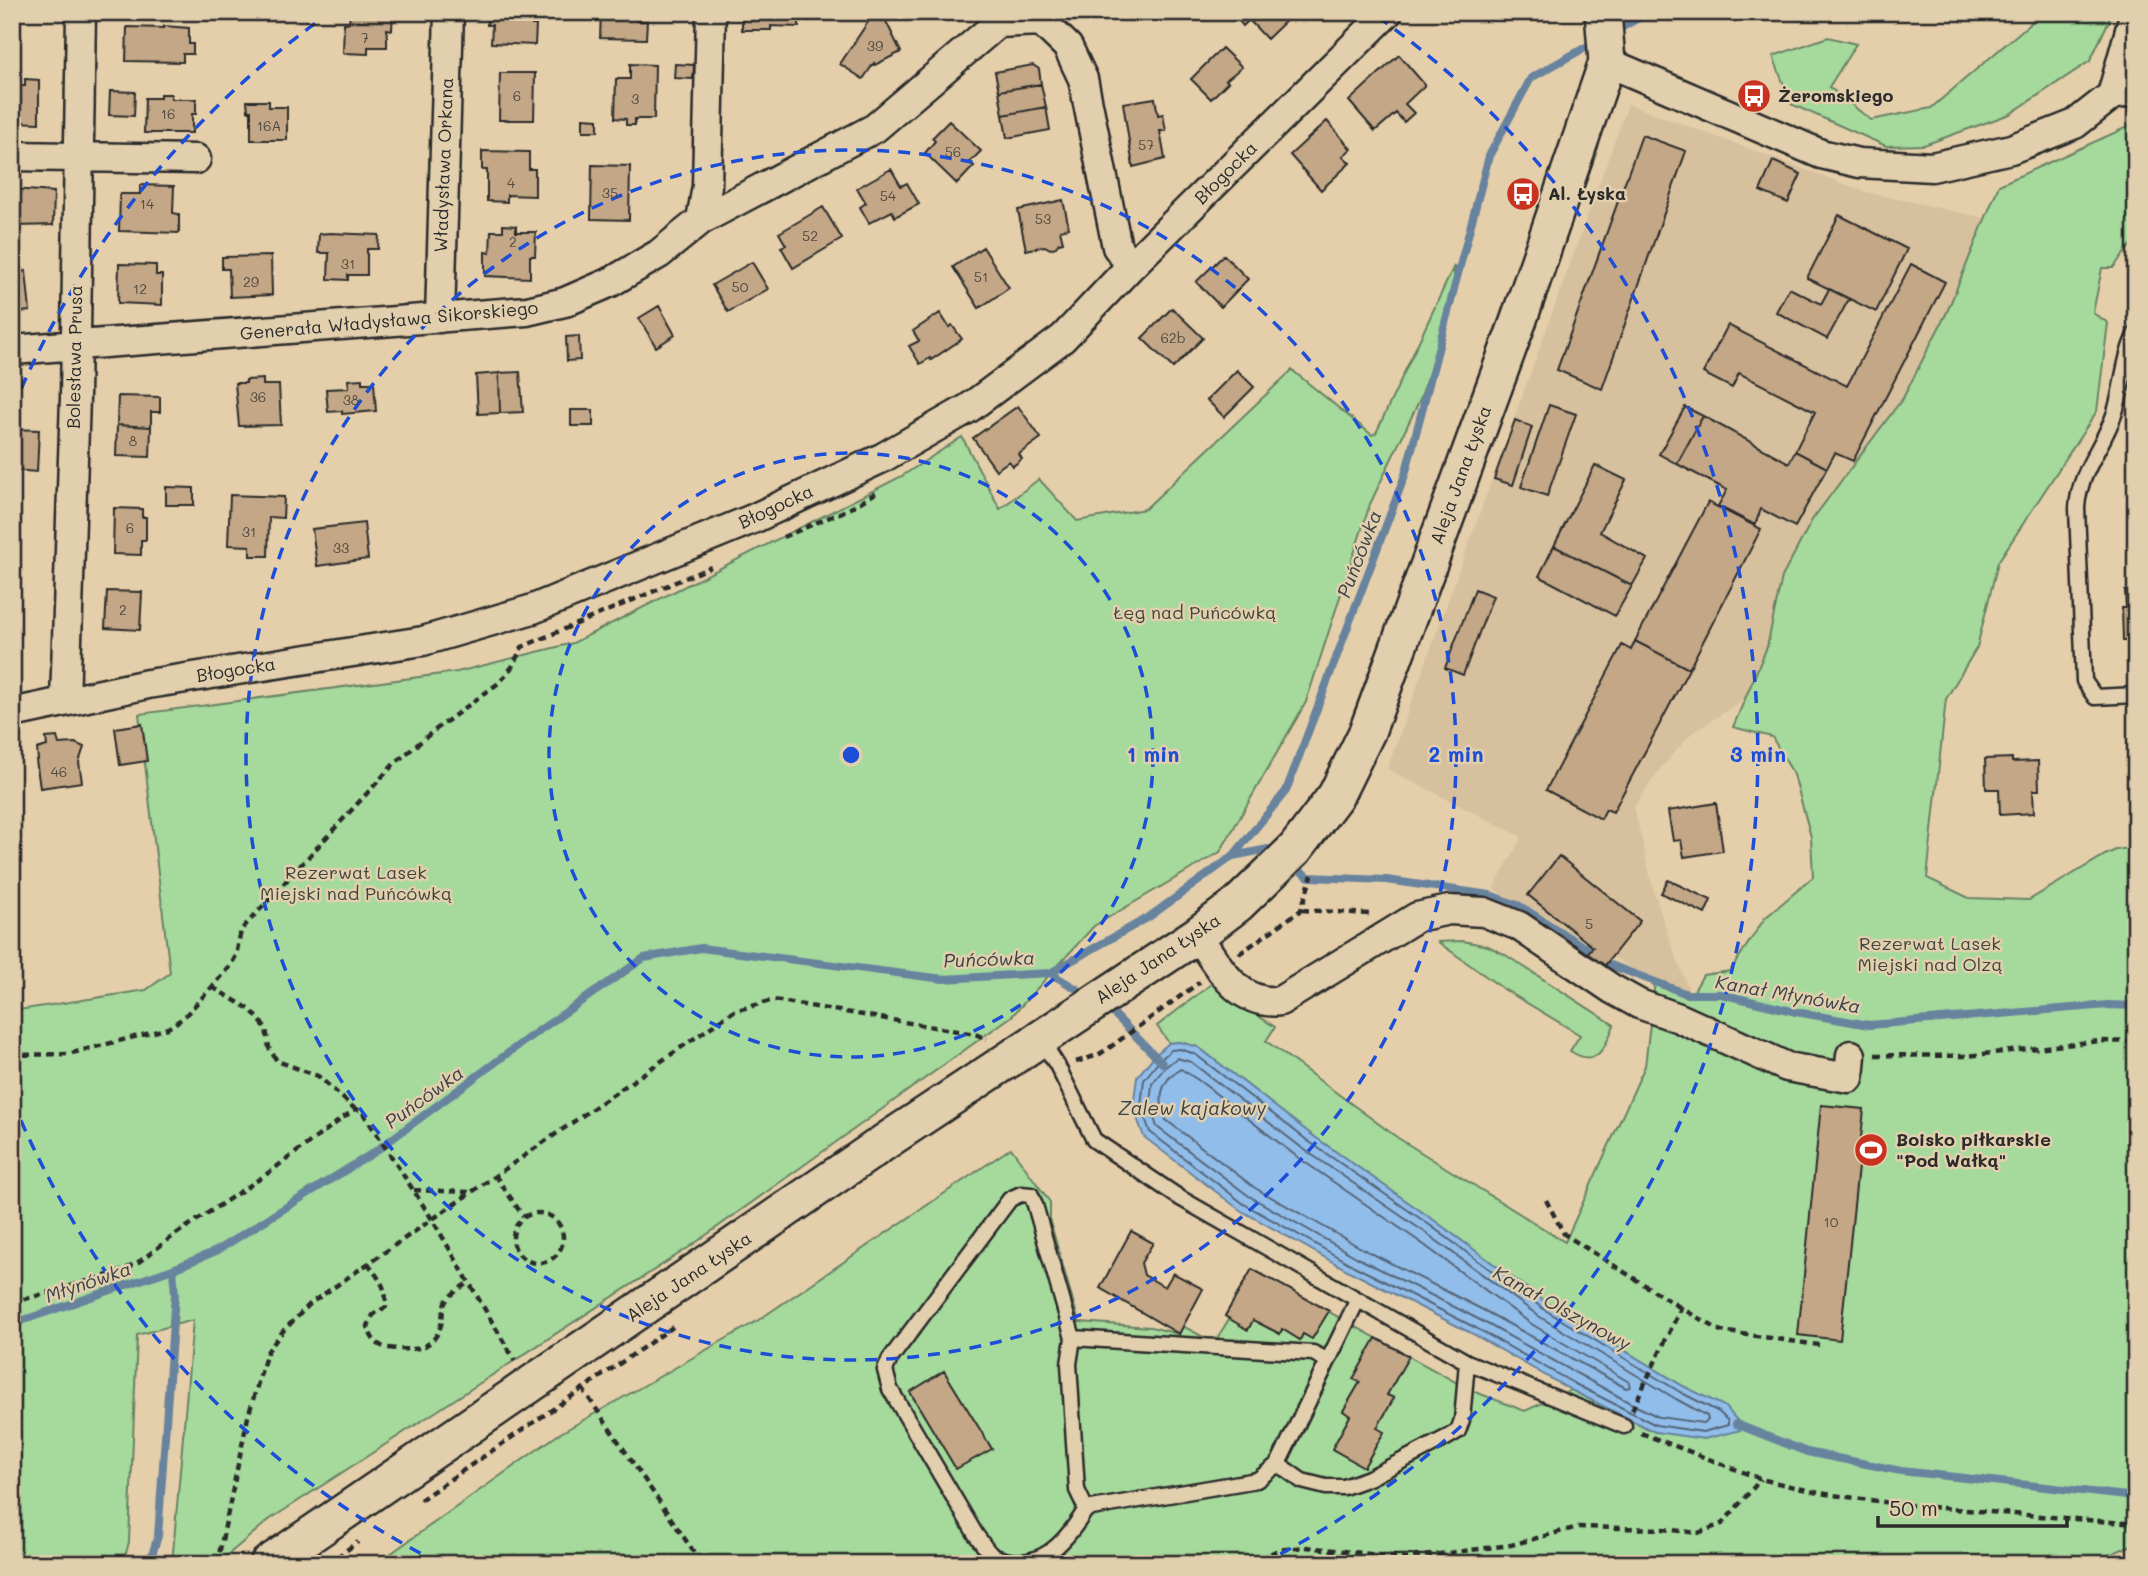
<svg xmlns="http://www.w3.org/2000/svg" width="2148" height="1576" font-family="Mali,sans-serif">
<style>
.built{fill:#d7c09e}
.green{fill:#a5da9c;stroke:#688264;stroke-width:2}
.water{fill:#91bdea;stroke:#68839e;stroke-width:2}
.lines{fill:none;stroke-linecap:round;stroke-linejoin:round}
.shore{stroke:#546577;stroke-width:2}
.stream{stroke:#68839e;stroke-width:8}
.building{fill:#c3a786;stroke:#2b2b2b;stroke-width:2}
.service-casing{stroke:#2b2b2b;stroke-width:19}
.minor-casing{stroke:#2b2b2b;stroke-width:33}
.tertiary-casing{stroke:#2b2b2b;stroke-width:40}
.path{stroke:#2b2b2b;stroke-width:4.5;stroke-dasharray:7 5;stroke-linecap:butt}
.service{stroke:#e2cfad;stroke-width:14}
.minor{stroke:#e2cfad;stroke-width:28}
.tertiary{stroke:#e2cfad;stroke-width:35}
.ring{fill:none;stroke:#1d4ed8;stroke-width:3.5;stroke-dasharray:12 9}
.labels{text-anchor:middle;stroke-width:5;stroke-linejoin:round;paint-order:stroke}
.number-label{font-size:14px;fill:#514a42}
.poi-label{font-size:18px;font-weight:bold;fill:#2b2b2b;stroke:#e2cfad;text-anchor:start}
.street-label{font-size:18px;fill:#2b2b2b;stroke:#e2cfad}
.park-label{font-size:18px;fill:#3d453c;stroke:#e2cfad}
.water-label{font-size:19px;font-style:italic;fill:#3a4148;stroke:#e2cfad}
.centre{fill:#1d4ed8;stroke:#e2cfad;stroke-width:3.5}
.ring-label{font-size:21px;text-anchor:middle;font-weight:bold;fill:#1d4ed8;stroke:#e2cfad;stroke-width:5;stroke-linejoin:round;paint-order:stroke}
</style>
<rect width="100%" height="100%" fill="#e5cfab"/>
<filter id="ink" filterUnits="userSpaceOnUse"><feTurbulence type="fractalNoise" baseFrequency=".0143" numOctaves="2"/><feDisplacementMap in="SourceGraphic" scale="14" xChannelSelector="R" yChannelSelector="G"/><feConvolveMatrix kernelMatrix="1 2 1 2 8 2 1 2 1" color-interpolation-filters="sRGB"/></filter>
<g filter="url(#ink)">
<path class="built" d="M1628,104l238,88 119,26 -38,94 -44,86 -91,122 -30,57 -15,70 -23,53 -52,33 -32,36 -26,38 19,81 15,47 23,61 -36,-15 -162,-92 29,-52 -135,-68z"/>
<path class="green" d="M2036,12h77l-23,49 -80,53 -86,31 -38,1 -95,-42 -18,-48 55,-19 28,7 -27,43 42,33 60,-12 102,-87z
M2136,123v115l-23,30h-11l-9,45 15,10 -11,88 -99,151 -21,85 -31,52 -19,179 42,20 60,2 76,-45 11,-5 20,-3v696l-29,13 -31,8h-1700l183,-130 198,-113 254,-173 39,54v19l29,101 72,5 28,7 4,-8 26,14h7l13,-21 -4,-3 27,-47 218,121 55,21 46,-21 84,42 89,-3 -21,-23 -40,-20 -135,-82 -113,-83 -123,-86 -114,-88 -18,-5 -11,1 -12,-17 58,-45 20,20 40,26 -9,14 132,97 167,104 80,-176 10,-85 36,15 12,-21 27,-4 35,-53 48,-41 -2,-40 -17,-62 -22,-38 -39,-10 34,-80 15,-70 30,-57 91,-122 44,-86 52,-127z
M1454,266v36l-34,97 -50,105 -64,198 -86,150 -126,74 -82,90 -321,230 -422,274 -52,44h-45l21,-244 -56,15 -8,207 -6,22h-111v-553l134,-21 24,-17 -31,-259 318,-42 116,-29 329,-167 60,-39 38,72 39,-30 38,42 68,-12 147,-139 80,65 4,-2z
M1463,941l25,5 16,8 110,71c-9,22 -16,44 -44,26l10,-16 -78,-47 -64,-46z"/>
<path class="water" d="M1180,1042l18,5 114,88 123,86 113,83 135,82 41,20 21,23 -41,10 -49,-7 -84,-42 -98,-56 -122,-62 -111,-62 -96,-73 -11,-30 4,-30 17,-21 15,-13z"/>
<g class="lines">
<path class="shore" d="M1180,1049l15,5 113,87 123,85 114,84 135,82 39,20 9,9v4l-25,7 -47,-7 -81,-41 -99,-56 -122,-62 -110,-62 -94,-72 -9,-26 3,-26 15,-19 12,-11z
M1177,1058l14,4 111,86 124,85 114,84 136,82 31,17 1,4 -5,3 -44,-6 -25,-12 -154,-85 -122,-62 -109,-62 -92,-69 -7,-21 2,-22 13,-17z
M1181,1069l20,13 95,74 124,86 113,83 96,57 1,5 -4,1 -141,-77 -122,-62 -108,-61 -89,-68c-8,-21 -7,-39 15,-51z"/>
<path class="stream" d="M1612,33l37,-21
M1233,856l35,-7 8,6
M1290,864l19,13 78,3 103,15 30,11 69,44
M1608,964l79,30h34l75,18 73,13 239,-20 28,1
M1050,973l40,24
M1103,1006l13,10 46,47
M12,1324l161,-55
M1736,1424l71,28 94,19 235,26
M149,1564l9,-28 17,-242 -2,-25 43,-18 157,-98 158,-117 113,-78 57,-10 242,31 107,-6 99,-56 84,-61 53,-65 119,-316 84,-319 42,-78 64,-36"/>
</g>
<path class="building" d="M350,12h43l-1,18 -5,-1v18h-19v7l-25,-1 1,-30h5z
M487,12h45v13h4l-1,20 -44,-2 1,-18h-5z
M601,12h37l-1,9h10l-1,18 -46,-1z
M742,12h57v15l-28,-1v4h-29z
M1242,12h46l3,4 -24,23 -18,-19 -6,6 -7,-9z
M882,13l19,39 -26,13 -1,-2 -11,16 -23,-15 30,-45z
M164,26l25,2v16h4v10h-10v8l-57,-1 1,-34 37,1z
M1222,48l20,19 -16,13 2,2 -17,17 -20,-20z
M1399,55l26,30 -20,19 9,9 -10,9 -8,-9 -21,18 -26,-30z
M630,64l25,1 -1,54h-19v6h-9v-6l-11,-1 1,-39h14z
M675,64l19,1 -1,14 -19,-1z
M1033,65l6,4 2,15 -42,7 -4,-19z
M500,73h35l-1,47h-35z
M25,79l14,1v43l-27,-1v-36h13z
M1041,84l5,23 -43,8 -4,-24z
M110,91l25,1 -1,24 -25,-1z
M160,94h11v5h25v15h-4v19h-48l1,-35h15z
M1155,98l3,17 5,-1 3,17h-6l5,28 -32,8 -10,-64z
M247,101h22v6h18v33h-36v-29h-3z
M1046,107l4,23 -43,8 -4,-23z
M583,118l15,1v12h-15z
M949,121l32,30 -11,11 4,4 -17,18 -32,-31 10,-12 -3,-3z
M1327,121l24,28 -8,7 7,7 -29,27 -31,-35z
M1642,135l44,16 -84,238 -45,-19z
M482,151l47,1v17h6v27l-28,-1v7l-20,-1v-31h-5z
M1773,161l28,13 -13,29 -28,-12z
M592,165l38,1 -1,54 -38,-1z
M891,169l10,17 6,-3 12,21 -24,13 -3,-6 -23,12 -9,-16 6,-4 -9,-15z
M140,185l34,1 -1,27 6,1v19l-60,-2 1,-37h20z
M12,189l42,3 -1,33 -35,1 -1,5h-5z
M1063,200l6,28 -9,2 3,12 -4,1 -3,4 -6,2 -5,-3 -19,4 -8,-40z
M823,207l19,32 -49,29 -12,-21 5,-2 -7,-12z
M1839,215l68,34 -31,63 -69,-34z
M503,225l13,1v6h20l-1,24h-5v22l-45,-2v-24l5,1 1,-22h12z
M330,233l49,2 -1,14h-11v26h-19v5l-20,-1 1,-26h-11l1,-19z
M983,247l26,41 -30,20 -26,-41z
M1224,255l24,24 -27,28 -25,-25z
M271,256l1,39 -42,2 -1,-28h-7v-12z
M752,262l16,27 -40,23 -16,-27z
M119,264l37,1v10h6v30l-44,-2z
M1911,264l34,18 -92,179 -18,-8 -8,15 -32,-17 20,-39 -76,-39 -7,15 -29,-15 25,-48 119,61z
M26,271l4,40 -18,2v-40z
M1789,288l32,16 8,-15 20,10 -22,40 -51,-27z
M659,306l16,29 -19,12 -17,-29z
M1172,308l31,30 -30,30 -31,-30z
M940,313l9,14 3,-2 10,14 -31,21 -1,-2 -10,6 -11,-18 10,-5 -6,-10z
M579,336l1,24 -13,1 -1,-24z
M1237,370l17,17 -30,30 -17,-17z
M520,372l3,40 -23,1 -1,-40z
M499,373l1,40 -22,1 -2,-39z
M263,379v6h16l2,40 -42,1 -4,-43h11v-3z
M362,379v4h12l2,28 -34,3v-3l-14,1 -2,-23 23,-1 -1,-8z
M118,396l42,1v15h-9v15l-34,-2z
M12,405h2l-1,24 26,1 -2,42 -25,-2z
M1549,405l27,9 -29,82 -26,-9z
M1018,406l23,32 -22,16 3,5 -9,7 -4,-5 -13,9 -23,-32z
M1685,407l18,9 -26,48 -18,-10z
M571,410h22v16h-22z
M1703,416l86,47 6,-12 32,17 -32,59 -34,-18 -6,16 -37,-19 9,-16 -50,-26z
M1515,420l17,7 -19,58 -19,-6z
M117,425l34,2 -1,30 -34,-1z
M1595,465l31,15 -26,52 47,27 -15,27 -78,-40z
M166,487l28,1v17h-28z
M230,495l54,2 -1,21 -14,-1 -1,39h-18v-10l-22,-1z
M1708,502l53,27 -72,140 -54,-28z
M114,508l28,1v8h4v23h-5v15l-28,-1z
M364,523l4,36 -51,7 -5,-37z
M1554,546l78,40 -17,30 -76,-40z
M1475,589l18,7 -30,79 -18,-7z
M107,591l35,1 -2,38 -35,-2z
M2125,591h11v50h-13l-1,-33h4z
M1635,641l54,28 -76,143 -7,-3 -5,10 -55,-29 76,-145 9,5z
M142,724l5,37 -27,4 -5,-37z
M57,737l2,7 16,-1 9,4 -5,15 3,20 -42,6 -4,-28h2l-1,-11 10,-3 -1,-8z
M2012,758v4l26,-1 1,29h-6l1,23 -34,2 -1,-26h-13l-1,-30z
M1716,803l7,48 -39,6 -3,-17 -8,1 -5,-30z
M1559,856l81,65 -38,48 -17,-13 8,-9 -65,-52z
M1668,880l43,20 -6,14 -44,-21z
M1821,1105l43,4 -24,231 -42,-5z
M1131,1231l22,12 -12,20 3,12 21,12 8,-14 30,16 -24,45 -79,-46z
M1252,1269l77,42 -17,28 -9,-5 -3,6 -18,-11 -2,5 -27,-14 -5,10 -23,-14z
M1376,1338l33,18 -22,39 7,3 -17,30 7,4 -20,35 -32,-18 18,-33 -7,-5 17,-29 -7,-3z
M944,1371l48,78 -36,20 -46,-77z
M2136,1556v8h-23v-4z"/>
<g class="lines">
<g class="service-casing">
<path id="service" d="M2136,333c-12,24 -13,53 -21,79 -11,34 -36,59 -38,96l7,173 11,16 41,-2
M1040,1038l17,27 37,75 86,58 287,164 157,64
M1073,1338l-4,26 8,126 9,19
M1327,1360l-14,-7 -240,-15 -38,-133 -4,-10 -10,-1 -11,5 -120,160 -5,11 5,19 86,146c5,6 11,17 17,21 45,20 73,-14 93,-47l171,-29 21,-16 79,-163
M1278,1464l24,17 24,6h18l25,-9 77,-40 12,-7 4,-11 5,-58"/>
</g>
<g class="minor-casing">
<path id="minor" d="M1607,62l214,92 38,9 73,4 79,-18 64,-25 37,-29 24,-4
M2112,95l23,-83
M12,156l184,3
M701,220l6,-34 4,-174
M440,318l9,-306
M12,350l515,-39 38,-9 46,-20 48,-28 42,-34 174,-92 123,-105 43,-2 27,26 15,32 34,168 14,19
M65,701l10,-303 6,-386
M12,713l136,-29 275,-43 110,-32 222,-91 127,-60 87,-50 94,-70 68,-72 257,-254
M1197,935c21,30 40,71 83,66l137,-84 32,-7 35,2 35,14 93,63 27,15 40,14 108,49 62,11 2,-23"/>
</g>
<g class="tertiary-casing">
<path id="tertiary" d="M268,1564l624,-427 305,-202 41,-31 57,-55 41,-54 31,-63 151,-410 89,-260 -4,-50"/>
</g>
<path class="path" d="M783,537l66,-28 30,-18
M1302,910l68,4
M1239,954l62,-44 11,-35
M212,987l39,23 15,18 3,20 8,13 41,15 37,33
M12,1055l56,-1 86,-22 14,-4 15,-10 29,-31 17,-19 7,-12 5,-26 153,-166 37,-31 69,-51 12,-15 10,-20 189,-80
M1875,1055l91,1 133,-15 37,1
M1076,1062l22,-7 11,-7 91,-66
M495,1175l28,41
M414,1190l55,2
M1546,1200l18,34 117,74
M513 1238a25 25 0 1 1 50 0a25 25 0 1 1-50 0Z
M368,1263c11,17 19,23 18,44l-13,8 -5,11c2,11 9,21 21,22 24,3 44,3 52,-23 2,-7 1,-16 4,-22 5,-9 16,-15 24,-21
M12,1303l110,-32 18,-10 36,-27 88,-58 91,-67 6,1 71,109 83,142
M582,1388l120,176
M1632,1410l49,-102 40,23 98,14
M1641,1433l120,46 58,14 87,12 230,19
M420,1500l253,-173
M217,1564l31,-147 19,-65 16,-21 28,-28 423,-292 40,-11 201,34 12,5
M327,1564l31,-22
M1249,1564l29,-14 28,-3 102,11 103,-13 67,-18 85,2 35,4 24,-9 39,-45"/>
<use href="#service" class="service"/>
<use href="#minor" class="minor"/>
<use href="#tertiary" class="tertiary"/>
</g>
</g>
<g class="ring">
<circle cx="851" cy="755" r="302"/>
<circle cx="851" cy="755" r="605"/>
<path d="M439 1563A907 907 0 0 1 13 1102M13 408A907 907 0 0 1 324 17M1378 17A907 907 0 0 1 1263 1563"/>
</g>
<defs>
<g id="bus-disc" transform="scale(1.75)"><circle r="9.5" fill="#c8321e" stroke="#e2cfad"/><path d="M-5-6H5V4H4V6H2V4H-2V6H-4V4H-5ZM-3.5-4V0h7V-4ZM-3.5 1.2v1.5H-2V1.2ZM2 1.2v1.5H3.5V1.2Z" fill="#fff"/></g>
<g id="stadium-disc" transform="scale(1.75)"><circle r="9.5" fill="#c8321e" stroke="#e2cfad"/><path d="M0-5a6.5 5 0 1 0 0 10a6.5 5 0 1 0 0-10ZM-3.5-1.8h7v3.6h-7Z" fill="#fff"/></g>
</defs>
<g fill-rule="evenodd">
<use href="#bus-disc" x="1754" y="96"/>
<use href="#bus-disc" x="1523" y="194"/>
<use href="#stadium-disc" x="1871" y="1150"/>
</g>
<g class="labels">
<g class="number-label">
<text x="365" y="43">7</text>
<text x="875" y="51">39</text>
<text x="517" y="101">6</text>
<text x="635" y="104">3</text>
<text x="168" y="119">16</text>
<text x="269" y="131">16A</text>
<text x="1146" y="150">57</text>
<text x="953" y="157">56</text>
<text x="511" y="188">4</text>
<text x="610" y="198">35</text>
<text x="888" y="201">54</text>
<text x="147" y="209">14</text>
<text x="1043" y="224">53</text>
<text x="810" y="241">52</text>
<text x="513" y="247">2</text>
<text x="348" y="269">31</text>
<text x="981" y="282">51</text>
<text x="251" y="287">29</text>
<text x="740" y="292">50</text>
<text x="140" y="294">12</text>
<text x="1173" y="343">62b</text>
<text x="258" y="402">36</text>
<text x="351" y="405">38</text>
<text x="133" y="446">8</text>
<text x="130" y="533">6</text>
<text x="249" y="537">31</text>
<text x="341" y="553">33</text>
<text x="123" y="615">2</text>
<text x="59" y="777">46</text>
<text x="1589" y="929">5</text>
<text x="1831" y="1227">10</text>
</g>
<g class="poi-label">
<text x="1778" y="102">Żeromskiego</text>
<text x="1548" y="200">Al. Łyska</text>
<text x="1896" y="1146">Boisko piłkarskie<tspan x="1896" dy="21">"Pod Wałką"</tspan></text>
</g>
<g class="street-label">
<text transform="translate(444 165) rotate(-88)" y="6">Władysława Orkana</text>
<text transform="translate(1226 173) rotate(-45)" y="6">Błogocka</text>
<text transform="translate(389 321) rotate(-5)" y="6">Generała Władysława Sikorskiego</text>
<text transform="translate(75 357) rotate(-89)" y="6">Bolesława Prusa</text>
<text transform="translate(1461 475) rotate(-70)" y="6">Aleja Jana Łyska</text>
<text transform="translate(776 507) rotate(-25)" y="6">Błogocka</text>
<text transform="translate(236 670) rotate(-9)" y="6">Błogocka</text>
<text transform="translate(1158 959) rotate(-34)" y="6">Aleja Jana Łyska</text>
<text transform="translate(689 1277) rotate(-34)" y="6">Aleja Jana Łyska</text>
</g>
<g class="park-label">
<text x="1195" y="619">Łęg nad Puńcówką</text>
<text x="356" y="879">Rezerwat Lasek<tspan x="356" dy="21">Miejski nad Puńcówką</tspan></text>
<text x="1930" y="950">Rezerwat Lasek<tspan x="1930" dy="21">Miejski nad Olzą</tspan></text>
</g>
<g class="water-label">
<text transform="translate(1359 554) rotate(-69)" y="7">Puńcówka</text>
<text transform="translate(989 959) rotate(-2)" y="7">Puńcówka</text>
<text transform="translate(1788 994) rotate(10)" y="7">Kanał Młynówka</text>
<text transform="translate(424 1097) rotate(-36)" y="7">Puńcówka</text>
<text x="1192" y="1115">Zalew kajakowy</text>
<text transform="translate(88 1282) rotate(-19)" y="7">Młynówka</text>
<text transform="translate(1562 1308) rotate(29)" y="7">Kanał Olszynowy</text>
</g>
</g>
<circle cx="851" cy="755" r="10" class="centre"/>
<g class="ring-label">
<text x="1153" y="762">1 min</text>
<text x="1456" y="762">2 min</text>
<text x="1758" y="762">3 min</text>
</g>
<rect width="2148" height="1576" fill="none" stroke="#e2cfad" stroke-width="42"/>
<rect x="21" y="21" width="2106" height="1534" fill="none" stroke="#2b2b2b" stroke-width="2.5" filter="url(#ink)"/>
<path d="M1878 1516v10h189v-10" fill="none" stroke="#2b2b2b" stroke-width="3.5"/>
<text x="1889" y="1516" font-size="21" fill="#2b2b2b" stroke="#e2cfad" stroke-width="5" paint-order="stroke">50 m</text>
</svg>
